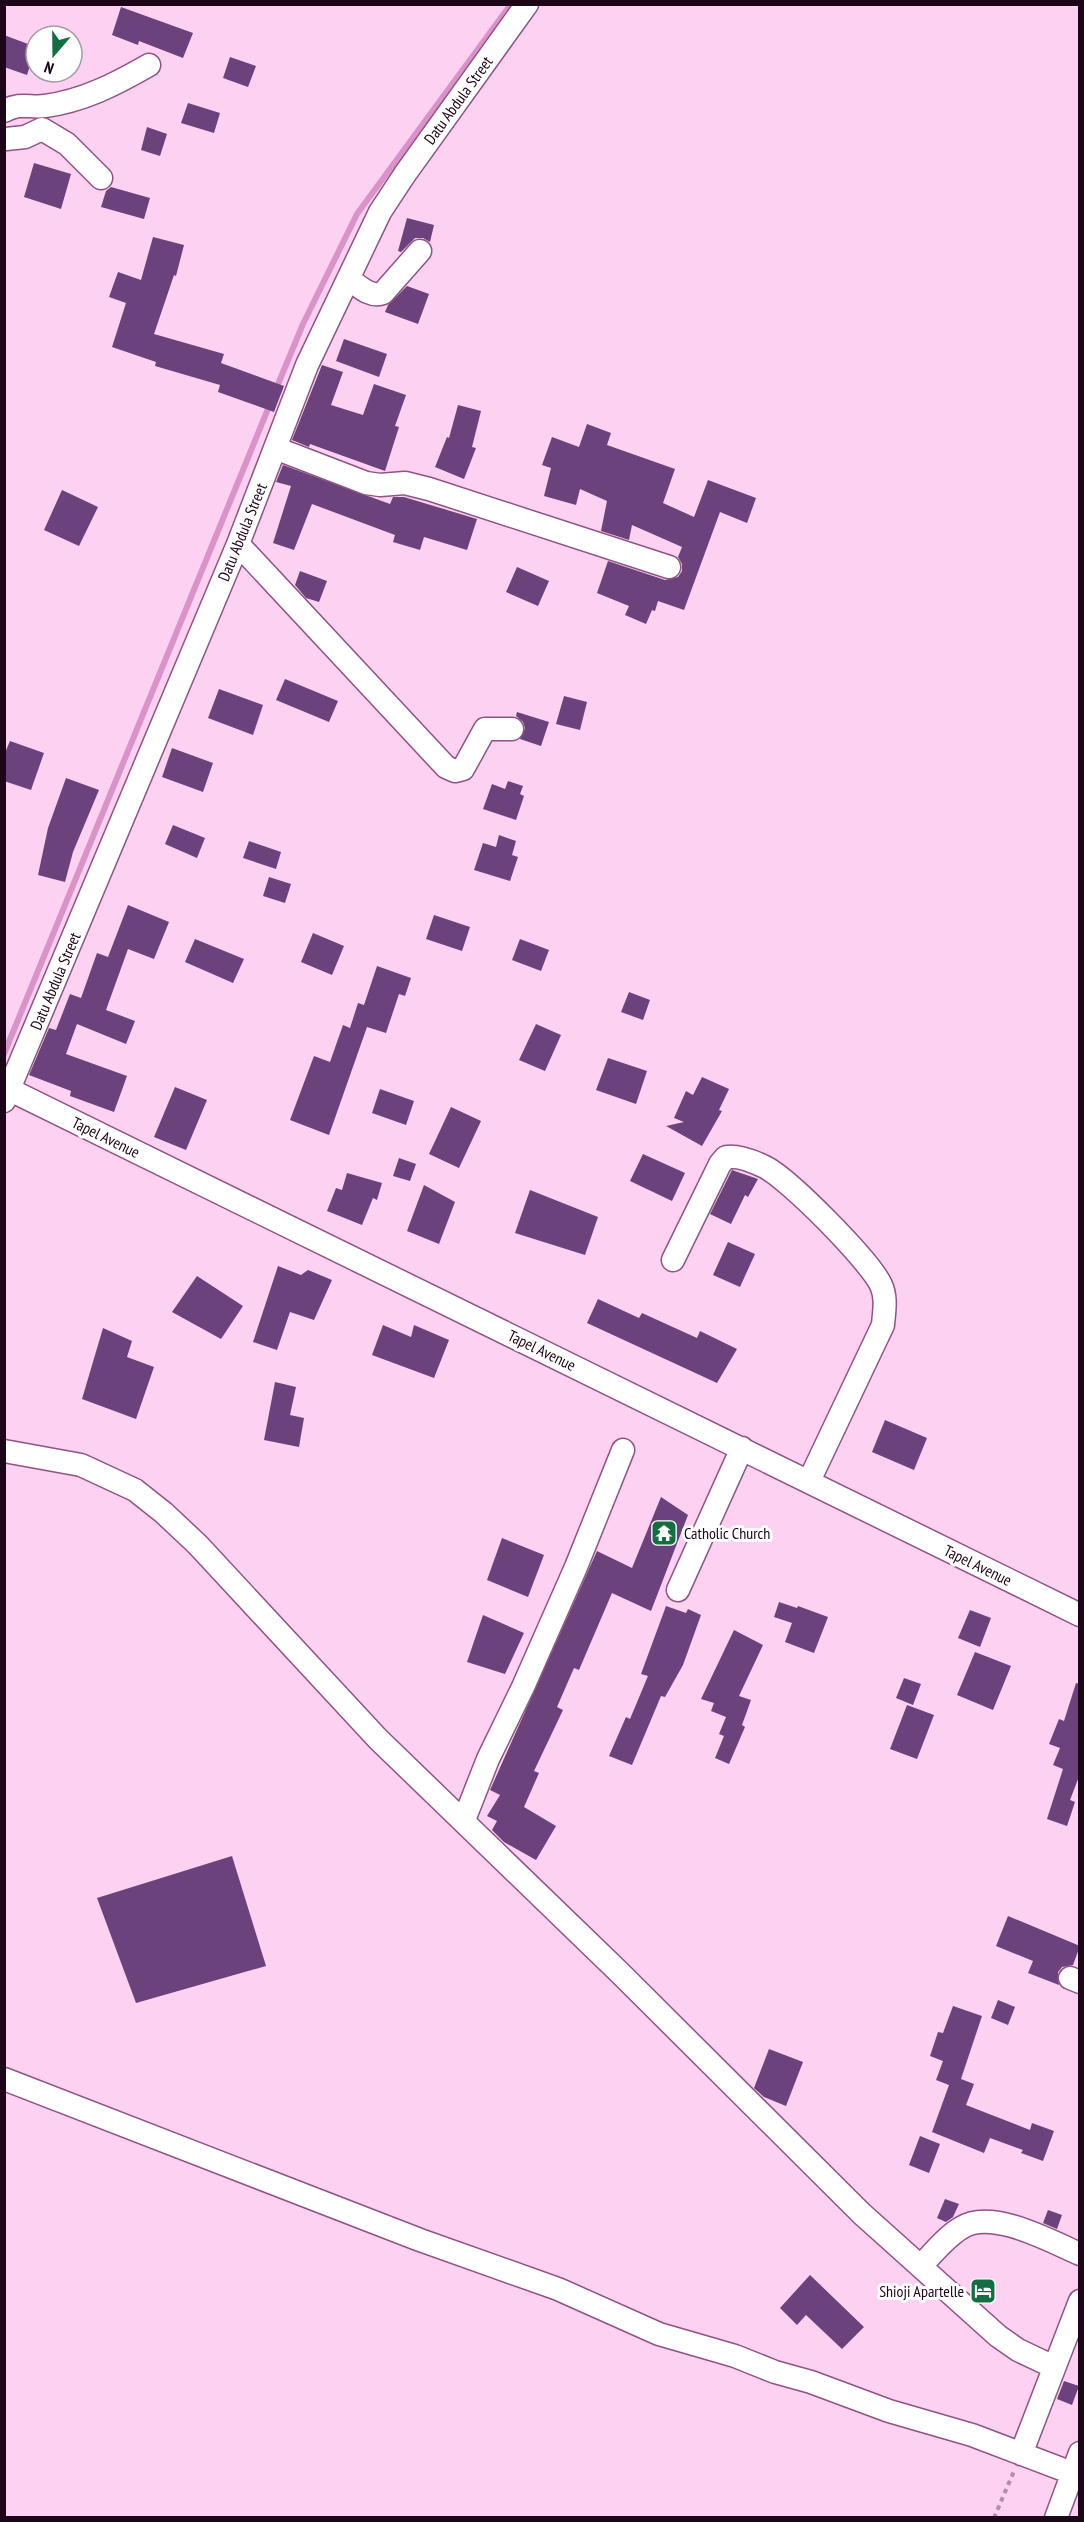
<svg xmlns="http://www.w3.org/2000/svg" width="1084" height="2522" font-family="'PT Sans Narrow',sans-serif">
<style>
.lines{fill:none;stroke-linecap:round;stroke-linejoin:round}
.stream{stroke:#da93c9;stroke-width:6}
.building{fill:#6c427d}
.minor-casing{stroke:#915383;stroke-width:25}
.path{stroke:#b18da8;stroke-width:4;stroke-dasharray:4.5 4.5;stroke-linecap:butt}
.minor{stroke:#fff;stroke-width:22}
.labels{text-anchor:middle;stroke-width:6;stroke-linejoin:round;paint-order:stroke}
.street-label{font-size:16px;fill:#1e0619;stroke:#fff}
.poi-label{font-size:16px;fill:#1e0619;stroke:#fff;text-anchor:start}
</style>
<rect width="100%" height="100%" fill="#fcd1f1"/>
<g class="lines">
<path class="stream" d="M276,389l27,-65 54,-110 154,-210
M4,1054l266,-650"/>
</g>
<path class="building" d="M121,7l72,26 -10,25 -44,-17 -1,4 -26,-10z
M4,35l32,12 -9,28 -23,-8z
M230,57l26,9 -8,21 -25,-9z
M188,103l32,10 -6,20 -33,-10z
M147,127l20,7 -7,22 -19,-6z
M34,163l37,11 -10,35 -37,-12z
M111,187l39,11 -6,21 -43,-12 5,-16z
M407,218l27,7 -4,17 -7,-4h-8l-14,14 -3,-1z
M153,237l31,8 -8,31 -2,-1 -20,59 70,20 -3,9 63,23 -10,26 -56,-20 2,-7 -65,-19 1,-4 -44,-15 14,-44 -17,-6 9,-25 23,8z
M407,286l22,8 -11,30 -33,-12 3,-7z
M344,339l43,15 -8,23 -43,-16z
M322,365l21,7 -12,33 32,10 11,-31 32,11 -11,31 4,1 -14,44 -75,-27 -1,3 -17,-7z
M458,405l23,6 -9,36 4,1 -12,31 -29,-12 12,-30 2,1z
M587,424l24,9 -4,12 68,24 -12,34 31,14 14,-37 48,18 -9,25 -27,-11 -36,98 -26,-9 -3,10 -3,-1 -6,14 -21,-9 4,-9 -32,-13 11,-32 57,19 13,-3 4,-6v-7l-4,-7 4,-10 -50,-22 -3,15 -28,-9 6,-30 -27,-12 -4,16 -32,-9 7,-28 -9,-3 10,-28 27,10z
M283,465l107,39 3,-7h11l73,22 -10,31 -43,-13 -4,13 -27,-8 2,-7 -83,-31 -18,46 -21,-7 18,-57 -15,-4z
M62,490l36,17 -19,39 -35,-16z
M517,567l32,14 -11,25 -32,-14z
M300,571l27,10 -8,21 -13,-4 -11,-13z
M285,679l53,22 -9,21 -53,-22z
M219,689l44,16 -10,30 -45,-17z
M564,696l23,6 -7,28 -24,-6z
M517,712l32,10 -8,24 -21,-7 5,-11 -2,-6 -7,-6z
M10,741l34,12 -13,37 -27,-9v-26z
M172,748l41,15 -10,29 -41,-15z
M66,778l33,12 -26,62 -8,30 -27,-7 10,-47z
M508,781l15,5 -3,8 4,2 -8,24 -33,-11 9,-25 13,5z
M173,825l32,13 -8,20 -32,-14z
M499,835l17,6 -4,14 6,2 -8,24 -36,-11 9,-27 13,4z
M249,841l32,11 -5,17 -33,-11z
M269,877l22,7 -6,19 -22,-7z
M128,905l41,17 -15,37 -26,-10 -22,61 29,11 -9,23 -49,-20 -11,30 61,22 -13,36 -44,-16 1,-5 -42,-16 20,-47 7,2 14,-36 11,4 16,-45 11,4z
M434,915l36,12 -8,24 -36,-12z
M313,933l31,13 -12,29 -31,-13z
M195,939l49,20 -11,24 -48,-21z
M520,939l29,11 -8,21 -29,-11z
M377,966l34,12 -6,18 -6,-2 -13,39 -19,-6 -38,108 -39,-15 24,-64 16,6 13,-37 7,3 8,-25 6,2z
M629,992l21,8 -7,20 -22,-8z
M536,1024l25,11 -16,36 -26,-11z
M608,1058l39,13 -11,33 -40,-14z
M702,1077l27,12 -10,21 3,1 -20,35 -36,-20 18,-4 -10,-4 12,-27 7,4z
M175,1087l32,13 -21,50 -32,-13z
M380,1089l34,12 -8,24 -34,-12z
M451,1107l30,14 -22,47 -30,-14z
M643,1154l42,19 -13,28 -42,-20z
M399,1158l17,6 -6,17 -17,-5z
M732,1170l26,9 -10,18 -3,-2 -14,29 -21,-10z
M347,1173l35,10 -5,17 -4,-2 -11,27 -35,-14 9,-23 6,2z
M424,1185l31,17 -16,42 -32,-13z
M530,1190l68,27 -13,38 -70,-22z
M728,1242l27,12 -15,33 -27,-12z
M278,1266l23,9 7,-5 24,10 -18,40 -24,-8 -13,38 -24,-8z
M197,1276l46,30 -22,33 -49,-27z
M598,1299l41,19 3,-5 55,25 3,-7 37,18 -20,34 -130,-60z
M383,1325l28,12 3,-12 35,15 -15,38 -62,-23z
M103,1328l29,13 -5,16 27,10 -18,52 -54,-20z
M275,1382l21,5 -6,28 14,3 -5,29 -35,-7z
M885,1420l42,18 -13,32 -42,-18z
M661,1497l27,18 -37,96 -39,-18 -33,77 -5,-2 -17,39 6,3 -29,61 5,2 -15,34 32,19 -20,34 -32,-18 -12,-12 5,-9 -10,-5 13,-21 -10,-5 107,-239 35,17z
M502,1538l42,17 -16,42 -41,-17z
M779,1602l18,6 1,-2 30,11 -14,36 -29,-11 7,-19 -18,-6z
M666,1606l20,7 2,-4 13,6 -18,50 -18,32 -4,-1 -29,69 -23,-9 17,-39 4,2 18,-43 -7,-2z
M970,1610l21,8 -11,29 -22,-9z
M483,1615l41,18 -19,41 -38,-12z
M734,1630l29,15 -24,51 12,4 -9,25 3,2 -16,37 -14,-6 9,-22 -5,-2 7,-17 -15,-6 3,-8 -13,-4z
M975,1652l36,14 -18,44 -36,-15z
M904,1678l17,6 -8,21 -17,-7z
M1076,1683l4,1v90l-10,26 5,2 -8,24 -20,-7 16,-50 -10,-4 7,-17 -11,-4 10,-25 5,2z
M907,1705l27,10 -17,44 -27,-10z
M232,1856l34,110 -130,37 -39,-105z
M1008,1916l72,30 -7,19 -11,2 -4,5 1,13 -31,-12 5,-12 -37,-15z
M998,2000l17,7 -7,18 -17,-7z
M953,2006l29,10 -21,63 13,5 -8,21 64,25 2,-7 22,8 -11,30 -22,-8 2,-3 -33,-12 -6,15 -52,-21 17,-47 -13,-5 7,-19 -13,-5 8,-24 5,1z
M769,2049l34,13 -17,44 -22,-9 -10,-9z
M920,2136l20,8 -11,29 -20,-8z
M945,2199l14,5 -6,13 -7,5 -9,-4z
M1048,2210l14,5 -5,14 -14,-6z
M810,2275l54,52 -22,22 -36,-34 -9,10 -17,-17z
M1064,2381l15,5 -7,19 -15,-6z"/>
<g class="lines">
<g class="minor-casing">
<path id="minor" d="M4,111c17,-9 25,-3 41,-5 38,-5 71,-22 104,-41
M6,139l19,-2 17,-8 25,15 34,34
M349,279c10,7 21,19 34,14l37,-42
M275,448l91,35 14,2 25,-2 24,6 240,78
M238,544l208,223 9,4 8,-2 22,-40h27
M4,1087l1076,528
M4,1101l234,-557 69,-179 73,-153 25,-38 122,-170
M673,1260l47,-96 6,-7c13,-2 27,4 39,10 24,12 105,94 116,118 6,13 3,27 2,40l-74,156
M4,1451l77,14 54,25 29,23 34,32 180,194 241,233 243,242 136,122 20,14 36,17
M678,1590l64,-142
M464,1820l24,-61 35,-72 53,-120 47,-117
M1070,1978l10,4
M4,2079l416,161 138,49 101,45 76,22 40,16 36,10 78,29 83,24 108,41
M921,2266c12,-13 25,-29 40,-38 30,-20 89,13 119,26
M1021,2454l59,-153
M1056,2518l24,-65"/>
</g>
<path class="path" d="M994,2518l20,-47"/>
<use href="#minor" class="minor"/>
</g>
<defs>
<g id="temple-square" transform="scale(1.35)"><rect x="-9" y="-9" width="18" height="18" rx="4" fill="#156e42" stroke="#fff"/><path d="M0-6L5-2H3V0L6.5 2.5H4V6H1.5V3h-3V6H-4V2.5H-6.5L-3 0V-2H-5Z" fill="#fff"/></g>
<g id="hotel-square" transform="scale(1.35)"><rect x="-9" y="-9" width="18" height="18" rx="4" fill="#156e42" stroke="#fff"/><path d="M-6-4.5h1.5V1H6V5H4.5V3h-9V5H-6ZM-4 0a1.8 1.8 0 1 1 3.6 0ZM.5 0V-2.5h3Q6-2.5 6 0Z" fill="#fff"/></g>
</defs>
<g fill-rule="evenodd">
<use href="#temple-square" x="664" y="1533"/>
<use href="#hotel-square" x="983" y="2291"/>
</g>
<g class="labels">
<g class="street-label">
<text transform="translate(458 100) rotate(-54)" y="6">Datu Abdula Street</text>
<text transform="translate(242 532) rotate(-68)" y="6">Datu Abdula Street</text>
<text transform="translate(55 981) rotate(-67)" y="6">Datu Abdula Street</text>
<text transform="translate(106 1137) rotate(26)" y="6">Tapel Avenue</text>
<text transform="translate(542 1350) rotate(26)" y="6">Tapel Avenue</text>
<text transform="translate(978 1565) rotate(26)" y="6">Tapel Avenue</text>
</g>
<g class="poi-label">
<text x="684" y="1539">Catholic Church</text>
<text x="964" y="2297" text-anchor="end">Shioji Apartelle</text>
</g>
</g>
<rect width="1084" height="2522" fill="none" stroke="#1e0619" stroke-width="12"/>
<g transform="translate(54 54) rotate(200)"><circle r="28" fill="#ffffff" stroke="#a59ba3" stroke-width="1.5"/>
<path d="M0-4.5L10 22L0 15L-10 22Z" fill="#156e42"/>
<text y="-9" font-size="16" font-weight="bold" text-anchor="middle" fill="#1e0619">N</text>
</g>
</svg>
